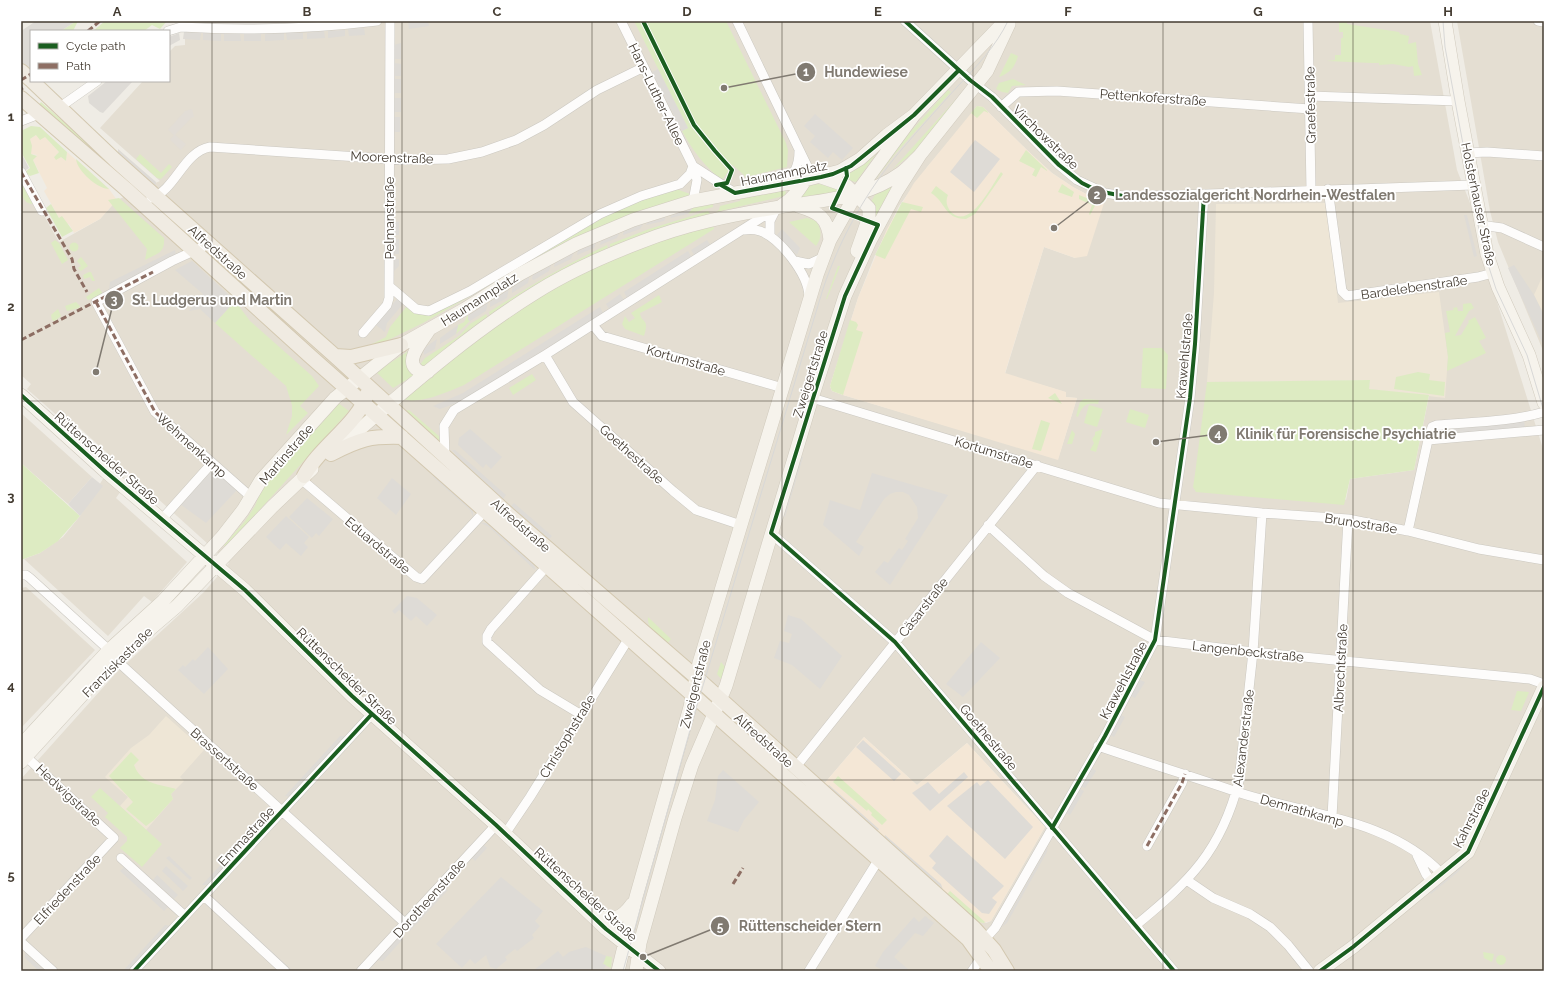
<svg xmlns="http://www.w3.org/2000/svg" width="1565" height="992" font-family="Raleway,sans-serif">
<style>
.residential{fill:#e4ded2;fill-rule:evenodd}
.commercial{fill:#f4e7d6}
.industrial{fill:#e2ddd6}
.education{fill:#eee6d6}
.green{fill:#ddebc2}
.parking{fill:#dedbd6}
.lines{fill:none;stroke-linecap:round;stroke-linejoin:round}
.street-casing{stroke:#cbc8c1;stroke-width:10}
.secondary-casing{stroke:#d0cabd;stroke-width:14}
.primary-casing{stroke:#d3c8b0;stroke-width:16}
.street{stroke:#fdfcfb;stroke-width:9}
.secondary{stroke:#f6f3ec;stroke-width:13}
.primary{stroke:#f0ebe2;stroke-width:14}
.tram{stroke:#d8d8d7;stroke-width:1}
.quiet{stroke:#8d6e63;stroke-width:3;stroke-dasharray:6 3;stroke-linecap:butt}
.cycleway-casing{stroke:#fff;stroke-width:6}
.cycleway{stroke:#1b5e20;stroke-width:4}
.grid{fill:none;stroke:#443c32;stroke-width:1;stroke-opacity:0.55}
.labels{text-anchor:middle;stroke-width:3.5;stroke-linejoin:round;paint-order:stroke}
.street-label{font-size:13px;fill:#443c32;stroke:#fff}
.leader{fill:none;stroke:#807a71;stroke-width:1.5}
.callout-dot{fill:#807a71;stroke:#fff;stroke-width:1.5}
.mark-label{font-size:12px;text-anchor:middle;font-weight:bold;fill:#fff}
.callout-label{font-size:14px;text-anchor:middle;font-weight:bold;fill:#807a71;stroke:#fff;stroke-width:3.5;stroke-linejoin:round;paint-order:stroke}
.neatline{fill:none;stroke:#443c32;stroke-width:1.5}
.grid-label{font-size:13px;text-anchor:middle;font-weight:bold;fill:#443c32}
</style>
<rect width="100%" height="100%" fill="#efece5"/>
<path class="residential" d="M185,21h1245l27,149 13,33 16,64 58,185v519h-1523v-192l96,-107 87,-80 25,-29 -156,-141 -4,4 -42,-37 4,-5 -10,-9v-200l38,67 41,-23 17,-19 43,-19 -60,-53 43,-47h26v-29l6,-6 10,-1zM979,106l7,4 42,41 24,22 21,14 15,8 -13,63 -31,-11 -39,127 60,18 1,5 11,1 -19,61 -215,-64 -11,-4 -2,-5 28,-88 17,-43 24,-49 29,-40zM1370,380l-1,9 60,6 -2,11 -13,64 -64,9 -4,21 -138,-118zM864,737l53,48 50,-42 78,84 -54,94 -5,2 -163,-138z
M1457,21h87v332l-46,-111 -8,-31z
M21,413l71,64 -24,27 -47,-41z
M106,474l17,14 -7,10 71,64 -35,40 -8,-6 -36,40 -84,-77 16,-6 23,-16 17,-21z
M26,587l69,63 -74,78v-140z"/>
<path class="commercial" d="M977,106l6,1 45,44 24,22 21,14 15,8 17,5 -18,56 -12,2 -31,-11 -39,126 61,19v5l11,1 -19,62 -215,-65 -11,-4 -2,-5 28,-88 29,-69 27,-46z
M36,135l9,2 14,15 -5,5h7l5,4 1,-9 42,37 8,11 -17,19 -26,14 -5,-9 -3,1 -7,-7 -15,-27 3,-3 -14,-28 4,-5 -6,-1 -1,-15z
M864,737l53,48 50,-42 78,84 -54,94 -8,2 -6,-2 -154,-136z"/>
<path class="industrial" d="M192,109l2,8 -3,1 -16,17 11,9 -5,6 -11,-10 4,-5 -6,-5 17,-19z"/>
<path class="education" d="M1327,203l11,100 101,-11 9,65 -3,41 -76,-9 1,-9 -163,2 7,-89 2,-89z
M1543,275h1v40l-10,-20z
M166,716l38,34 -24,27 4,4 -13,13 2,5 -27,31 -26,-24 8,-9 -23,-20 26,-29 18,-13z"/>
<path class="green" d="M76,21h2l-5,10h-12z
M105,21h62l-7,8 -8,-4 -8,6h-51z
M634,21h92l60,122 2,7 -1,17 -41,10 -13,-12 -11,15c-18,-14 -29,-29 -40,-49l6,-3z
M1337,21h10v3l52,8 1,2 9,2 -1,8 8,-2 2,22 4,11 -8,1 -1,-10 -4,1 -16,-3 -14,1v-2h-7l-45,-2 8,-1v-5h6v-17h2v-6h-4v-10z
M1011,53l7,3c-3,11 -8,17 -19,21z
M1013,79l13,6 -14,1 -4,7 -6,-1 -6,-3 3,-6z
M948,90l3,2 -56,62 -20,26 -5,2 22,-30z
M957,98l2,2 -44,51 -22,18z
M41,102l63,55 -2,3 -64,-54z
M977,106l6,1 6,6 -5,-2 -7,7 -6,-5z
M31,126l9,1 27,25 -1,9 -5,-4 -5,3 -2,-3 5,-5 -14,-15 -5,3 -4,-5 -6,4 2,7 -1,8 6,2 -4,4 6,13 -9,3 -5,-4 5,-4 -9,-16v-21z
M1026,150l21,20v1l-6,-4 -5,10 -4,-2 3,-6 -16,-8z
M878,151l-22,31 -9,-2 2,-8z
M140,154l21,19 8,-9 3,3 -11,12 -4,-1 -21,-19z
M76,159l33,30c-11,0 -32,-18 -33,-30z
M1001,172l2,2 -28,40 -9,5c-22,0 -20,-17 -35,-26l5,-7 12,9c-3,6 -1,12 3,17 19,19 41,-27 50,-40z
M819,184l19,4 -3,6 -37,6 10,-15z
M1062,184l12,8 -2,5 -14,-5z
M23,185l10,17 -1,2c-9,-1 -11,-10 -11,-18z
M893,185l-19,35 -3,-18 5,-9z
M676,189l14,5 -1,2 -158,66 -108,61 -43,21 -10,1 16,-8 4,-10 17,-21 12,8 10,1 183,-102 32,-14z
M785,190l1,3 -2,3 -68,16 3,-2 1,-4 20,-5v-2z
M1079,195l18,7 -7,13 -1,-1 3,-9 -13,-6z
M119,198l45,40c1,15 -6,15 -19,22l2,-11 -39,-49z
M713,202v5l-25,7 6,-8z
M902,202l21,5 -2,5 -10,-3 -26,50 -10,-4z
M51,204l8,14 3,-2 11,15 -11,6 -16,-29z
M708,211l2,3 -37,11 -63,24v-5l39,-15z
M807,218l9,3c6,9 6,17 0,25l-27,-24z
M713,225l1,4 -250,156c-14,6 -45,20 -60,14 30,-24 59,-50 90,-73 65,-47 141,-81 219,-101z
M55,240l4,3 9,17 -6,4 -11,-21z
M69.5 247a4.5 4.5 0 1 1 9 0a4.5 4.5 0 1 1-9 0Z
M607,245l1,4 -118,67 -1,-4c39,-25 76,-47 118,-67z
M81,257l7,9 -7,5 -3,-3 3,-2 -4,-5z
M838,266h2l-13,33h-1z
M222,267l12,7 39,34 -1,2 -29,-22z
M89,272h2l4,9h-3l-2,-4 -6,2 -1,-4z
M99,288l4,6 -15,6 -2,-3z
M659,295l3,7 -22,11c1,11 10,4 4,23l-19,-7 -3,-5 3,-8 4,6 6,-4 -4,-5z
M235,301l15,20 62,55 7,10 -19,20 8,7 -22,22 6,-19v-11l-6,-19 -71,-63z
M76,302l4,4 -1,2 -12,3 -2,-5z
M1471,303l3,5 -5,3 -14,25 6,-1 8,-13 -1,-1 7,-4 11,21 -7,3 7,12 -39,18 1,-14 -3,-24 5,-1 -4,-21 8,-1 -1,-2 4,-1 1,4h5v-7z
M58,309l3,7 -6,5 -3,-1 -1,-5z
M468,314l2,7 -14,13 2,-9 6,-3z
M486,314l2,4 -64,50 -5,-2 6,-8 34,-22 11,-12z
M850,320l6,2 2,3 -2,5 7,2 -20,63 -11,-4 -2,-5z
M1143,348h19l6,7 -2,34 -25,-1z
M410,350l6,24 -23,14 -17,-16z
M1418,372l12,2 -1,6 16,2 -1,14 -50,-7 2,-12z
M532,374l4,6 -23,15 -4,-7z
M1370,380l-1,9 60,6 -15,75 -64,9 -6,26 -148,-13 -3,-5 2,-13 12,-92z
M1055,393l7,11 -14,-6z
M1084,399l15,1 -1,4c-12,-2 -16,2 -20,13l-2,-1 4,-14z
M338,403l11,8 -123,136 -2,-2 21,-24 10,-15 9,-24z
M1089,405l14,4 -6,18 -13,-4z
M1130,409l19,6 -4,13 -19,-6z
M409,410l31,27 -1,5 -34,-31z
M1041,420l9,3 -9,28 -9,-2z
M1103,429l-7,23 -6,-2 4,-7 -2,-4 3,-4v-3z
M1072,430l3,4 -3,10h-5z
M21,463l59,53 -22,25 -18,12 -19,7z
M648,617l23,22 -4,5c-9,-8 -20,-14 -19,-27z
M721,662l5,6 -5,11 -4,-5z
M1517,691l12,1 -8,19 -10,-1z
M131,752l8,8 -5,5c7,19 24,19 42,24l-5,5 2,5 -19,21 -8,6 -20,-17 7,-7 -24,-26z
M838,776l49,44 -5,5 -11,-10 1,-2 -4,-4 -1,2 -34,-29z
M100,788l62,56 -20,23 -22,-19 7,-7v-4l-22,-20 3,-4 -17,-16z
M950,891l35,31 -1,1 -6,-1 -31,-28z
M1483,952l11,2 -2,8 -8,-4z
M1496 960a5 5 0 1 1 10 0a5 5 0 1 1-10 0Z
M606,956l6,1 -1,11 -8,-4z"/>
<path class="parking" d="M36,21h40l-15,10h-30v36l-10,7v-43z
M203,21l43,1 95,-1 -39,3h-102z
M428,21l1,5 -20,3 -1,-8z
M364,28l1,7 -16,1 -1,-7z
M345,30v6l-17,2v-7z
M324,31l1,7 -18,1v-6z
M184,32l17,1 -1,7 -17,-1z
M179,33l1,7 -11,6v-9z
M203,33l18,1v7l-18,-1z
M244,33l17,1v7h-17z
M284,33v7l-19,1v-7z
M286,33h17v6l-16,1z
M224,34h16l1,7h-17z
M401,43v16h-6l-1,-14z
M395,63l6,1v12h-6z
M658,69l30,59 -6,3 -30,-59z
M394,79h7v14h-7z
M107,81h26l-30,32 -3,-1 -11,-9 -1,-7z
M394,98h7v14h-7z
M815,114l38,34 -11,12 -9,-8 -5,6 -18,-16 5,-6 -11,-10z
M394,117h6v15h-6z
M975,140l25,19 -26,33 -24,-20z
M118,149l38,33 -1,7 -37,-32z
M21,153l8,15 -5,3 -3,-7z
M694,206l-6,8 -18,4 3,-7z
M668,213l-4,8 -18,4 2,-5z
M1464,215h3l10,41 -3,1z
M393,221l6,1v13h-6z
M645,221l-5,8 -17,6 1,-6z
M782,229l18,19 -3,7 -20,-20z
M621,230l-4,8 -17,7 1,-6z
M399,239v15h-6v-14z
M598,239l-4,9 -17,7 1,-5z
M707,240l4,6 -16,10 -4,-6z
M175,250l1,6 -67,34 1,-8z
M575,250l-4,9 -17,8 1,-5z
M688,251l4,7 -65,40 -3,-6z
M393,259h6v7l-6,6z
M192,261l43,40 -20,22 -15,-14 -11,2 14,-17 -28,-24z
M552,262l-3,9 -15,9 -2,-1 1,-5z
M1514,265l20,30 10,20 -1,30 -35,-77z
M530,274l-2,9 -16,10v-6z
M509,288l-2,10 -17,9v-6z
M620,294l4,6 -15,9 -3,-5z
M397,299l6,5 -16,19 -2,9 -9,-7z
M488,302l-2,9 -16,10 -2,-1v-6z
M600,307l3,6 -141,88 -22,8 -7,-3 30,-13z
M458,325l-2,9 -16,10v-6z
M437,339l-2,10 -11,6 -1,-6z
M1524,420l1,8 -72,7 -1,-8z
M470,429l32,28 -11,12 -5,-5 -3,4 -25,-23 1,-7z
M452,450h3l51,45 -3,4 -44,-40z
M800,456l3,1 -18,60 -2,-1z
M210,472h7l20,18 -31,33 -26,-19z
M872,473l76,22 -58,90 -15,-13 9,-11 4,2 11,-15 3,2 6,-9 -3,-2 13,-21 -1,-11 -8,-12 -6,-3h-7l-6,2 -6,5 -28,43 8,5 -5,9 -36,-31 7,-25 30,10z
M436,475l37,34v8l-3,-7 -37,-33z
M92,477l11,9 -23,30 -12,-12z
M392,478l19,16 -15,21 -19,-17z
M307,498l26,21 -14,17 -3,-3 -4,5 -23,-21z
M514,503l38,33 -3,3 -38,-33z
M286,516l23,21 -5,6 4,4 -7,9 -15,-13 -6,7 -14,-13z
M481,523h7l46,40 1,7 -46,-43z
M407,596l10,2 20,17 -10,11 -11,-10 -5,5 -12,-11 -4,4 -3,-3z
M788,615l13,4 41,37 -22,33 -28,-24 -18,-7 6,-17 9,2 3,-9 -8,-3z
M981,642l19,16 -37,39 -17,-13z
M208,647l20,22 -24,25 -26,-24 5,-5 2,2 8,-8 2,2z
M90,659l2,2 -64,71 1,-6z
M1140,680l5,2 -10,16 -4,-2z
M1121,715l4,2 -11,20 -4,-2z
M340,736h8l-57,61 -6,-1z
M863,740l38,34 -7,7 -38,-34z
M1092,768l4,3 -11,17 -4,-2z
M723,770l36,32 -15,18 -6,12 -31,-11 8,-21 3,-24z
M964,772l4,5 -38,34 -18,-18 16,-11 11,12z
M988,780l45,47 -28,32 -58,-53 30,-24 3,4z
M829,785l50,44 -2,3 -50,-45z
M1080,789l4,2 -14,24 -4,-2z
M266,816l7,1 -63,68h-8z
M885,835l56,49 2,6 -59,-52z
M947,835l57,51 -12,12 5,4 -8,12 -7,-1 -50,-45 4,-5 -7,-7z
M483,844l4,4 -12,13 -4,-4z
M1048,846l-1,6 -40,71 -5,4z
M169,856l23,22 -2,2 -24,-22z
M1465,861l2,1 -9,10 -27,22 -2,-2z
M166,866l22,20 -5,5 -21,-20z
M124,867l45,39 -5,5 -44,-40z
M157,875l21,20 -4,4 -21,-19z
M501,877l42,34 -8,10 5,5 -8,9 2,3 -17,13 -2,-2 -10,8 2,3 -11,9 -6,-2 -4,-12 -11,9 -5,-5 -8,9 -26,-24z
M442,889l6,1 -38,41 -5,-2z
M215,899l78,72h-4l-76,-70z
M925,916l9,7 -11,13 -8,-3 -21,24 16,14h-26l-9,-5 8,-14 31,-35 5,5z
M165,925l7,1 -42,45h-7z
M398,937l5,2 -20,22 -6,-1z
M586,947l20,9 -3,8 3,1 -3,6 -69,-1 24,-19 5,6 6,-5z
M25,953l20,18h-6l-14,-13z"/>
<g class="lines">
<g class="street-casing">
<path id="street" d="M621,21l72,145 4,14 -4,21
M737,21l72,149 9,7
M905,21l65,59 22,17 67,68 18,15 28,13 18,3h28l322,-11
M1308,21l3,169
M1538,21l6,1
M168,31l13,-4c66,4 130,2 196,-6
M1310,96l148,5
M60,107l37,-26
M1001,107l17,-15 39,-1 253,18
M21,121l18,-7
M1467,153l20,-1 57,4
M693,166l42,27
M21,172l21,39
M783,182c12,-7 16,-17 16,-31
M1328,189l14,102 5,5 131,-19 15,-4
M151,198c25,-8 32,-46 59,-51l193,13 45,-1 34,-7 34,-12 28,-15 53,-35 47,-23
M1480,225l22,3 42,19
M744,230c5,-1 10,-1 16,1 20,7 48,43 49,65
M770,236v-15l6,-12
M209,244l-37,17 -76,41 59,110 96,85
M795,261l14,3 13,-6
M389,286l27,23 13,2 41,-20 130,-77 41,-18 39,-12 10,-10 3,-8
M593,325l9,11 181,52
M363,333l24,-28 2,-7 1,-277
M545,355l28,47 100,89 23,19 45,15
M812,398l347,105 103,10 86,6 60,12 71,18 65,11
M1544,412c-34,10 -72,10 -107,13l-5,2 -4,13 116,-10
M445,457l-1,-31 10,-16 91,-55 230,-146
M301,479l115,98 6,2 63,-68
M162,519l50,-56
M988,525l56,51 24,17 87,47 98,12 277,27 14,5
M1408,531l20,-91
M771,533l124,109 279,329
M547,566l-56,63 -4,7v6l53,48 40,24
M21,575h5l4,3 79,72
M115,659l291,265
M1098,746c46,16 93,30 139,46 69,23 152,26 205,82
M21,752l93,86 -93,100
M795,768l242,-303
M1332,817l16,-298
M505,834l25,-37 99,-159
M1147,846l35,-63 3,-9
M1417,855l9,19 6,8
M121,858l64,58
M1188,881l25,17 37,16 20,13 18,18 21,26
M204,896l81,75
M1135,926c55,-45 86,-75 104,-145l14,-129 9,-139
M980,939h5l10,-11 110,-192 50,-96 35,-242 5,-54 9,-150
M21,942l32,29
M134,971l238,-257
M361,971l135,-146
M809,971l70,-112
M972,971l9,-13"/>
</g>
<g class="secondary-casing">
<path id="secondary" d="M1445,21l13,80 29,153 11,33 31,68 15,48
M821,177l26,9 22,22v9l-12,34
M781,206c13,-8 20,-18 27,-31
M798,206c20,6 30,11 32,34
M428,372c-5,1 -8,1 -12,-3 -11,-10 7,-29 13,-39
M21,395l85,77 139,118 107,106 144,129 110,104 53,42
M338,448c63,-54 126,-111 197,-155 33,-21 69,-37 106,-51 45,-18 91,-27 139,-35 42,-7 85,-8 121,-34 7,-5 13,-12 19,-18
M21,745l88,-95 54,-49 59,-64 21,-27 18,-30 74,-82 66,-53 64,-36 55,-35 56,-30 57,-24 60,-19 112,-21 35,-9 20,-12 27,-24 27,-20
M21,762l94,-103 62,-53 95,-99 40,-38
M593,916c19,4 27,5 39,-12
M618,971l18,-74 54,-190 9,-44 118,-388 13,-35 26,-46 58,-79 91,-94
M636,971l4,-28 35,-125 17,-53 34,-79 86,-288 33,-102 25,-55 27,-50 23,-36 67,-84 22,-47
M1320,971l33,-24 115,-95 76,-165"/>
</g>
<g class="primary-casing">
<path id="primary" d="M21,71l10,9
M32,81l83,79 220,196 173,158 189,164 277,250 20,22 13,21
M21,98l105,91 184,167 620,549 38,34 23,32
M335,356l16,1 50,-12
M331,454c29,-15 39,-18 71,-17
M304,476c15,-29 55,-53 63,-82"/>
</g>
<use href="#street" class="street"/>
<use href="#secondary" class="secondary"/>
<use href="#primary" class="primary"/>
<path class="tram" d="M1443,21l2,26 33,178 7,30 11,34 31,66 17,57
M623,971l72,-259 128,-423c17,-51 44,-99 79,-140 18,-21 37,-42 56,-63 19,-20 38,-40 50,-65"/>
<path class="quiet" d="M88,31l12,-10
M21,80l10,-6
M21,89l2,-1
M21,172l51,87 2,10 13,23
M96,302l59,110 57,51
M21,340l132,-68
M1147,846l35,-63 3,-9
M733,884l10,-16"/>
<g class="cycleway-casing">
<path id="cycleway" d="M643,21l51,104 21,26 17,19 -5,13 -11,2
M905,21l65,59 22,17 67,68 23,18 16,8 25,5 81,-2 -9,150 -5,54 -35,242 -50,96 -53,92
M846,168l1,8 -15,32 46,17 -33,71 -74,237 124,109 279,329
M721,185l14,8 86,-16 12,-3 18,-8 63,-51 45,-45
M21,395l85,77 139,118 107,106 144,129 110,104 53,42
M134,971l238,-257
M1320,971l33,-24 115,-95 76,-165"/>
</g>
<use href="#cycleway" class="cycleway"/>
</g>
<path class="grid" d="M212,21v950M402,21v950M592,21v950M782,21v950M973,21v950M1163,21v950M1353,21v950M21,212h1523M21,401h1523M21,591h1523M21,780h1523"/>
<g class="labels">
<g class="street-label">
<text transform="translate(657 94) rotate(64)" y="5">Hans-Luther-Allee</text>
<text transform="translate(1153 97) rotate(4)" y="5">Pettenkoferstraße</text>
<text transform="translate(1310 105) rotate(-91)" y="5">Graefestraße</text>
<text transform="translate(1046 137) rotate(44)" y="5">Virchowstraße</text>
<text transform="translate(392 157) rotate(2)" y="5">Moorenstraße</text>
<text transform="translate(784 173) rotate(-11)" y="5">Haumannplatz</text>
<text transform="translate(1479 204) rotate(78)" y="5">Holsterhauser Straße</text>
<text transform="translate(389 218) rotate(-90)" y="5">Pelmanstraße</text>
<text transform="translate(218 252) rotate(42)" y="5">Alfredstraße</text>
<text transform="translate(1414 287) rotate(-8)" y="5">Bardelebenstraße</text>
<text transform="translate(479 299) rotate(-32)" y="5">Haumannplatz</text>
<text transform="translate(1184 356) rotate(-85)" y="5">Krawehlstraße</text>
<text transform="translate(686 360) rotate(16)" y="5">Kortumstraße</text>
<text transform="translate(810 374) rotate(-73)" y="5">Zweigertstraße</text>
<text transform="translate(192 445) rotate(42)" y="5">Wehmenkamp</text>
<text transform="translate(994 452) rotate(17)" y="5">Kortumstraße</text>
<text transform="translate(286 454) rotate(-49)" y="5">Martinstraße</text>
<text transform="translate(632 454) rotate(42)" y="5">Goethestraße</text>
<text transform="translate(107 458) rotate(41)" y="5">Rüttenscheider Straße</text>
<text transform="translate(1361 523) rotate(9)" y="5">Brunostraße</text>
<text transform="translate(521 525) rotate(41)" y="5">Alfredstraße</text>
<text transform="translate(378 545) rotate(40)" y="5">Eduardstraße</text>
<text transform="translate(923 607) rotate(-52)" y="5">Cäsarstraße</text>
<text transform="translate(1248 651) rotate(6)" y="5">Langenbeckstraße</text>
<text transform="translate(117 662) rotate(-45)" y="5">Franziskastraße</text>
<text transform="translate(1340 668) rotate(-87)" y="5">Albrechtstraße</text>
<text transform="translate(347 676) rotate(44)" y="5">Rüttenscheider Straße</text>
<text transform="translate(1123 680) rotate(-62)" y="5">Krawehlstraße</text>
<text transform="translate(695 684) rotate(-76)" y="5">Zweigertstraße</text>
<text transform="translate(567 736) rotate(-59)" y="5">Christophstraße</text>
<text transform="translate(989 737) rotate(50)" y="5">Goethestraße</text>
<text transform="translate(1243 738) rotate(-83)" y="5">Alexanderstraße</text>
<text transform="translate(764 740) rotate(42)" y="5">Alfredstraße</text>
<text transform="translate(225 759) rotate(42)" y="5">Brassertstraße</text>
<text transform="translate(69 795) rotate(43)" y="5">Hedwigstraße</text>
<text transform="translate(1302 810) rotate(16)" y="5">Demrathkamp</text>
<text transform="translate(1471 818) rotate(-63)" y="5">Kahrstraße</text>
<text transform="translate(246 836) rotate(-47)" y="5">Emmastraße</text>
<text transform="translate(67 889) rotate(-47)" y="5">Elfriedenstraße</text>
<text transform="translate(586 894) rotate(42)" y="5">Rüttenscheider Straße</text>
<text transform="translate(429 898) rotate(-48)" y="5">Dorotheenstraße</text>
</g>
</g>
<path class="leader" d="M724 88L806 72M1054 228L1097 195M96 372L114 300M1156 442L1218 434M643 957L720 926"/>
<g class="callout-dot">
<circle cx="724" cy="88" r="4"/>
<circle cx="1054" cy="228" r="4"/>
<circle cx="96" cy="372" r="4"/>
<circle cx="1156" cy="442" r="4"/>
<circle cx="643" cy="957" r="4"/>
<circle cx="806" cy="72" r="10"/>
<circle cx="1097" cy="195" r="10"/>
<circle cx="114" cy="300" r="10"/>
<circle cx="1218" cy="434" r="10"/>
<circle cx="720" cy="926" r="10"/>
</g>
<g class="mark-label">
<text x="806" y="76">1</text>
<text x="1097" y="199">2</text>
<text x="114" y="304">3</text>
<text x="1218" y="438">4</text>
<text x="720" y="931">5</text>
</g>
<g class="callout-label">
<text x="866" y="77">Hundewiese</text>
<text x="1255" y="200">Landessozialgericht Nordrhein-Westfalen</text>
<text x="212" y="305">St. Ludgerus und Martin</text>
<text x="1346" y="439">Klinik für Forensische Psychiatrie</text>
<text x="810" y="931">Rüttenscheider Stern</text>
</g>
<rect width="1565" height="992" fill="none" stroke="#ffffff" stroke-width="44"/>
<rect x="30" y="30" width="140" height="52" fill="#ffffff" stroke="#b4b1ad"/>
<rect x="38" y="43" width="20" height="6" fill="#1b5e20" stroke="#b4b1ad"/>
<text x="66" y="50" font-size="12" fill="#443c32">Cycle path</text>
<rect x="38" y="63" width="20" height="6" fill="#8d6e63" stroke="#b4b1ad"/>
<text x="66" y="70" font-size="12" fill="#443c32">Path</text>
<rect x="22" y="22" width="1521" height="948" class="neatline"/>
<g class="grid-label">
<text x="117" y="16">A</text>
<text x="307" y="16">B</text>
<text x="497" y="16">C</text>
<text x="687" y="16">D</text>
<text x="878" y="16">E</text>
<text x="1068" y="16">F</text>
<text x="1258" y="16">G</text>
<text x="1448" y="16">H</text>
<text x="11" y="121">1</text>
<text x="11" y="311">2</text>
<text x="11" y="501">3</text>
<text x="11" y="690">4</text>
<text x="11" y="880">5</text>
</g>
</svg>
